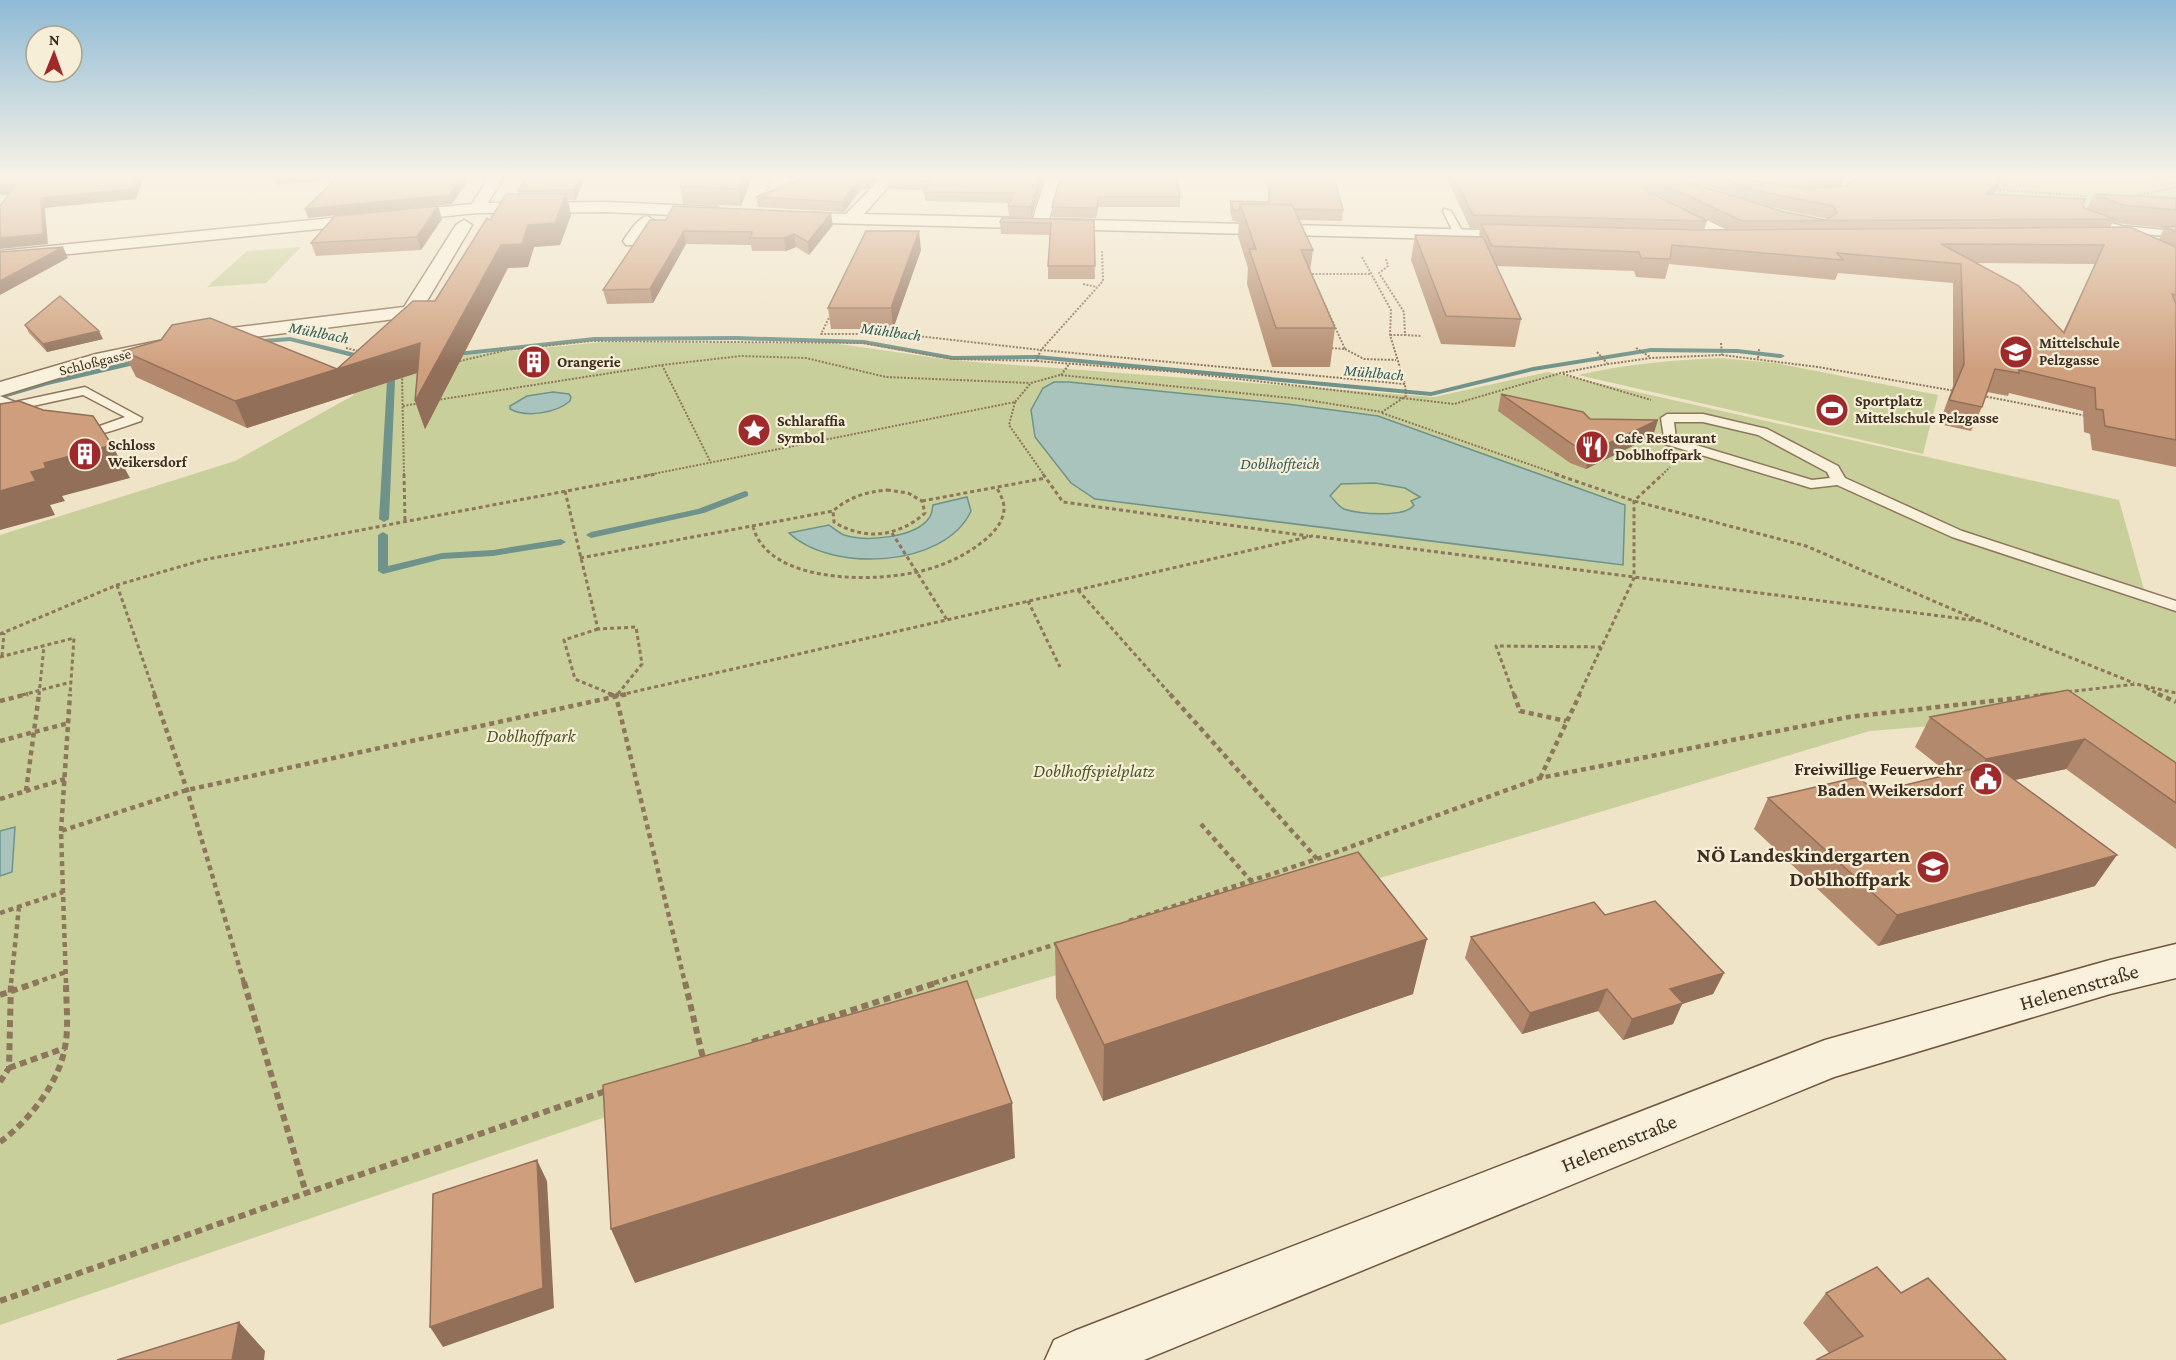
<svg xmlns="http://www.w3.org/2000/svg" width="2176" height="1360" font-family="'Crimson Pro',serif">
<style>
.green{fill:#c9cf9b}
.water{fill:#a9c4bc;stroke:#6f938a;stroke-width:1.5;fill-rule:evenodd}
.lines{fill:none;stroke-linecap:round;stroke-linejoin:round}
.stream{fill:#6f938a;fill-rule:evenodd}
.lane-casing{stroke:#8d765c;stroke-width:3}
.street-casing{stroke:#8d765c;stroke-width:3}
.secondary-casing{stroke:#6f573f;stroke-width:3}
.path-far3{stroke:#8d765c;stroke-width:2;stroke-dasharray:2 1.5;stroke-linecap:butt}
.path-far2{stroke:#8d765c;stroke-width:3;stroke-dasharray:4 3;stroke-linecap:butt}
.path-far1{stroke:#8d765c;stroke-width:4.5;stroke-dasharray:5 4;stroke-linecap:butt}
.path{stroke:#8d765c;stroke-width:6;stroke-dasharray:7 4.5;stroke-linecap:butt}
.lane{fill:#faf1dc;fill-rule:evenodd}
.street{fill:#faf1dc;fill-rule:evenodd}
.secondary{fill:#faf1dc;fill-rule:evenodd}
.wall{fill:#b2896c;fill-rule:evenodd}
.shaded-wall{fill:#916f58}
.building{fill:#cf9f7d;stroke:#916f58;stroke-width:1.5;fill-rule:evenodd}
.labels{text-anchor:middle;stroke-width:4.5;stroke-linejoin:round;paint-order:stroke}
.far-poi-label{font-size:15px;font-weight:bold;fill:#3d2e20;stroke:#f7eed8;text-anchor:start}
.far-street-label{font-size:15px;fill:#3d2e20;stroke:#f7eed8}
.far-water-label{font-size:16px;font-style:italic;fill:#2f5d5a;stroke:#f7eed8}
.park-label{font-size:18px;font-style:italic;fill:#4d5a26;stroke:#f7eed8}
.poi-label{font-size:18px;font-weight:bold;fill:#3d2e20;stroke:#f7eed8;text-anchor:end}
.near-poi-label{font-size:21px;font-weight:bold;fill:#3d2e20;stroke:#f7eed8;text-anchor:end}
.near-street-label{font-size:21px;fill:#3d2e20;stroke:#f7eed8}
</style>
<rect width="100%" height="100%" fill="#f0e4c8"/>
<path class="green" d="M1677,178h51l48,18 166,-18h234v29l-99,8 -244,-8 -28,10 -25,-3z
M301,247l-35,36 -59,4 40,-36z
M602,342l237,2 112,16 483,37 114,-25 571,128 29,104 28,8v180l-121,-76 -185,15 -1113,334 -757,260v-790l235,-74 119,-66 -13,-22 66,-12z
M1721,358l54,5 163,32 -15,59 -345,-79c48,-11 95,-15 143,-17z"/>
<path class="water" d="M1054,382h15l218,22 91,12 247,89 -2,60 -528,-66 -24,-16 -36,-46 -4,-27 12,-22zM1375,483l30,5 15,9 -9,4 3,4c-8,13 -56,9 -70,4 -5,-2 -10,-10 -14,-13l11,-12z
M553,392l16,2 2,3 -1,4c-14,12 -43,17 -60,8v-3l17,-10z
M967,497l4,14c-26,57 -140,62 -182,22l40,-8c4,3 10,8 15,10 22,7 71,3 85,-17 3,-3 3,-9 4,-13z
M15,827l-3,45 -12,4v-45z"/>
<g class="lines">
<path class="stream" d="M736,336l128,4 89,16 84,-1 394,37 102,-25 118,-19 86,1 44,5 4,2 -4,2 -44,-5 -86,-1 -118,19 -102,25 -394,-37 -84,1 -89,-16 -128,-4 -142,1 -146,16 -4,-2 4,-2 146,-16z
M290,337l81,20 1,2 -4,2 -78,-20 -40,3 -4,-2 4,-2z
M144,358l4,2 -1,2 -99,23 -48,14v-5l43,-13z
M381,366h6l8,15 -6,138 -5,3 -5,-3 8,-138 -7,-13z
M745,491l3,1v4l-44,17 -113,25 -5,-3 5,-3 107,-23z
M383,532l5,3v31l54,-13 51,-3 68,-11 5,3 -5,3 -68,11 -51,3 -59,15 -5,-3v-36z"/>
<g class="lane-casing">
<path id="lane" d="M1838,178h8l6,12 -17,8h-6v-4l15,-5z
M1444,209l7,2 13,23 -2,2 -8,-2 -11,-23z
M2088,217l34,9 54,5v6l-54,-5 -37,-10 -1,-2z
M85,387l57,31 -1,3c-22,7 -44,18 -68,13l-2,-3 2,-3 24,-1 28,-10 -42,-22 -55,12 8,5 -6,4 -30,-12v-8l15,6z
M1667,414h36l64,15 71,37 7,12 117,53 214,70v10l-224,-74 -115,-52 -26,3 -146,-44 -4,-26zM1674,422h29l55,13 69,37 3,6 -18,2 -136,-41z"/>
</g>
<g class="street-casing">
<path id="street" d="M488,178h15l-15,25 119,-1 110,5 8,5 -8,5 -110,-5 -130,1 -477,48v-10l472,-47z
M881,178h15l-32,36 169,4 13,-40h15l-12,41 474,12 6,1 2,4 -2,4 -6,1 -737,-19 -8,-5 8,-5 60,2z
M1598,178h19l128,60 3,4 -3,4h-12z
M647,216l8,5 -17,24h-12l-3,-4c6,-9 14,-22 24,-25z
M464,220l8,5 -54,91 -211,27 -106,22 -101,31v-14l96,-28 111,-23 197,-24 52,-82z"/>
</g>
<g class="secondary-casing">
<path id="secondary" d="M2176,944v34l-66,16 -276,83 -690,283h-99l9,-20 20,-9 751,-291 285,-80z"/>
</g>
<path class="path-far3" d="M2009,178l-4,9 -6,3 89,6
M2146,178l30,5
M764,197l7,-19
M2130,197l46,-10
M1362,257l29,53 -1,25 15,49
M1386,259l2,7 -9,7 25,39 1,23 16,1
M1308,267l37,82 -16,-1
M1312,274h58
M1083,284l14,3
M1390,335h15
M1721,343l1,12
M346,348l16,4
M1636,348l14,9
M1345,349l19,10 32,1
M1597,352l10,11
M1758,358l1,-9
M1036,361l5,-11 62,-69 -1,-30
M456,362l51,-12 84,-9 271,2 90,16 84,2 142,11 276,32 107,-31 47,-9 43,-6 71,-3 96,12 137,24
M662,365l49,98
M1563,374l88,26
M402,375l2,100
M1061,375l9,-12
M1983,396l104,20
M437,400l225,-35 79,-9 65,2 80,19 144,6
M1015,402l-6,23 35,50
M403,406l18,-3
M1382,413l178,62
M648,475l367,-73 16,-19 29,-8 241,24 81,13 24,-16 -1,-12 -364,-34 -141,-16h-79l10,-20
M1662,475l8,-8"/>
<path class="path-far2" d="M404,474l1,47
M1043,474l20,28 245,34
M1555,474l79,27 172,45 174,75 154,62
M887,490l21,3 14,8 3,12c-27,24 -60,28 -91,9l-1,-11c16,-14 33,-19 54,-21z
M565,491l33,138 38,-2 6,37 -25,31
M922,501l124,-23
M753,526c14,59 126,57 172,44 23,-6 43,-16 61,-31 9,-8 18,-18 18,-31 0,-7 -4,-15 -8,-21
M892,533l55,87
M580,558l253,-47
M117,585l38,110
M1078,590l93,105
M1028,601l32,66
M598,629l-34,11 11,39 38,16
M0,634l117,-49 86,-25 453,-86
M2,656l2,-23
M0,657l74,-19 -4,57
M2146,688l15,7
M22,695l49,-13
M39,695l5,-49
M620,695l692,-159 668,85
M1514,695l-18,-49 105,1
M1579,695l55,-117v-77l29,-27
M2040,695l96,-11 40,9"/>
<path class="path-far1" d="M154,694l33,96 57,193
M609,694l6,2
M618,694l-2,2 69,287
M1170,694l147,165
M1514,694l6,17 46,10
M2158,694l18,8
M0,701l28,-7
M0,741l69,-18
M1540,778l40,-84
M26,791l13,-97
M0,799l65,-20
M1201,824l50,57
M61,831l9,-137
M0,913l63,-21
M1129,921l188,-62 223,-81 309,-61 204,-23
M11,983l8,-76
M34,983l32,-11
M66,983l-5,-152 126,-41 440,-96
M934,983l125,-40"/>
<path class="path" d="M244,982l62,211
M685,982l18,76
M0,995l38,-13
M752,1042l187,-60
M9,1068l56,-20
M0,1082l9,-14 2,-86
M0,1142c29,-21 59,-59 65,-95 4,-20 1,-44 1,-65
M0,1301l306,-108 300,-102"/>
<use href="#lane" class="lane"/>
<use href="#street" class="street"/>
<use href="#secondary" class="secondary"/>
</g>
<path class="wall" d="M584,178l-8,22h-8l3,15 -11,30 -26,2 -6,20 -20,1 -83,161 -10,-28 2,-28 -170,55 -111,-51 -13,-26 214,18 98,-68 55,-81 29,-26 -1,-3z
M684,178h68l-11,28 -58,-2 -3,-18z
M804,178h74l-11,11h-6l-17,23 -86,-5 -2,-10z
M1044,178l-13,39 -22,-1 -1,-10 2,-3 -85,-2 -1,-9 1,-2 -36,-1 -1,-9z
M1060,178l120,19v10h-82l-2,11 -44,-1v-10z
M1269,178h65l9,32 -1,11 -43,-1 14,30 -3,22 25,56 -5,39h-58l-25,-83 1,-16 -10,-32 1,-14 -6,-1 -3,-9v-11l38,1z
M1447,178h174l86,43 -3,9 25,-1 -107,-51h59l23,9 36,11 -53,-20h157l-3,8 10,-3 -4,-5h154l-4,12 -5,5 94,4 -3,7 1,2 3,1 7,-15 82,4v269l-84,-17 -2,-16 -6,-2 -1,-21 -74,-18 -1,3 -21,-4 -5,15 -11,24 -32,-7 14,-38v-103l-115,-10 -3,7 -166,-16 -4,15 -29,-2 -2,-6 -138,-5 25,53 -6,28 -74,-3 -30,-84 4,-25 64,2 1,-9h-10zM1758,204l70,15 -2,1 -42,-8zM2113,222l2,1 49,5 -5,11 -49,-12zM1976,263l119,1 -32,68z
M438,206l4,13 -21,31 -105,6 -5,-13z
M650,220l183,5 -24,30 -13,-8 -10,4h-34l-1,-6 -65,-1 -33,59 -46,1 -4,-14z
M1094,220l1,59h-47v-13l2,-31 -49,-1 -1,-12z
M921,250l-28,79h-62l-3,-21z
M25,325l78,14 -56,13 -18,-19z
M1501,394l89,25 63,17 -67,33 -16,-6 -72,-52z
M2068,690l108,73v86l-110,-80 -51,11 80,106 -217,60 -124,-117 14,-31 108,-6 73,-18 -34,-27 15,-30z
M1605,915l119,58 -11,21 -31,10 -9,20 -50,16 -25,-29 -76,23 -57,-76 6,-21z
M1055,943l358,51 -310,107 -47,-103z
M1826,1293h75l105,67 -177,-7 -26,-30z"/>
<path class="shaded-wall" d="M136,178h8l-8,21 -91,9 3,36 -48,5v-11l41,-40z
M270,178h54v2l-47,5 -2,-5h-4z
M461,178h9l-18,26 -144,14 -3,-9z
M578,178h6l-8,22 -2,-10z
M742,178h10l-11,28 -3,-17z
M868,178h10l-11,11 -1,-10z
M1040,178h4l-13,39v-10z
M1830,178h14l-3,10 -32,5 4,-12z
M2002,178l-5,12 -16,16 5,-12z
M860,179l1,10 -17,23 -2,-10z
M17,184l4,9 -21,2v-9z
M566,194l5,21 -11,30 -26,2 -6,20 -20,1 -83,161 -10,-28 86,-156z
M1098,197v10l-2,11 1,-10z
M438,206l4,13 -21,31 -4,-13z
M831,213l2,12 -24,30 -1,-13z
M684,231l2,13 -33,59 -3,-14z
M919,231l2,19 -28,79 -2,-21z
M794,234l2,13 -10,4 -2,-13z
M63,247l5,11 -68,37v-14z
M99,331l4,8 -56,13 -4,-8z
M420,343l9,26 -182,59 -12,-27z
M1658,420l-5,16 -67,33 4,-17z
M112,445l18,33 -68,18 3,5 -15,4 5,10 -55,15v-39l31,-19 13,-9z
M2085,739l-19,30 -98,21 18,-31z
M2117,855l-22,31 -217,60 19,-31z
M1427,939l-14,55 -310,107 1,-56z
M1724,973l-11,21 -31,10 -9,20 -50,16 9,-21 38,-30z
M1607,989l-9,22 -76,23 8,-21z
M1012,1103l3,55 -380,125 -24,-54z
M537,1160l10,21 7,127 -111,39 -13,-20z
M239,1322l26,29 -1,9h-32z"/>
<path class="building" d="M0,178h136l-4,11 -91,9 2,36 -43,4v-32l17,-22 -17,2z
M337,178h124l-11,17 -145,14z
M526,178h52l-4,12 -56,1z
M684,178h58l-4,11 -58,-3z
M804,178h64l-2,1h-6l-18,23 -86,-5z
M889,178h151l-9,29 -23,-1 6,-13 -90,-1 7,-11 -43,-1z
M1060,178h117l3,19h-82l-1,11 -45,-1z
M1269,178h65l9,32 -49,-1 -2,-4 -52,-1 -1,7 -5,-1 -4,-9 39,1z
M1454,178h167l86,43 -234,-6z
M1650,178h31l23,9 80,25 42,8 11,-7 -4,-7 -80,-16 -32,-12h16l6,2 64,9 37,-3 13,-6 1,-2h143l-15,16 100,5 -4,4 2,5 30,11 -372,2z
M1798,178h32l-17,3z
M506,194h60l-11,29 -27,2 -6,19 -21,1 -86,156 5,-58 -185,58 -112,-50 38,-11 11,-15 38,-7 127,51 76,-68h22l52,-83 3,2z
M2094,194l82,4v12l-52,-5z
M1240,204l52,1 21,45h-12l34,78h-59l-27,-79h7z
M438,206l-21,31 -106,6 24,-27z
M673,206l158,7 -23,29 -14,-8 -10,4h-34l2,-6 -68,-1 -34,58 -47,1 47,-70h16z
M1002,218l92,2 1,46h-47l3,-43 -51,-1z
M1481,224l217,6 432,-3 46,20v48l-4,-1 4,10v136l-71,-14 -2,-16 -7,-1 -1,-21 -76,-18v3l-24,-4 -13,38 -33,-7 15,-36 -3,-100 -124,-11 6,7 -171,-15 -2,14 -29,-1 -2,-6 -147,-6zM1941,244l163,1 -40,88 -45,-47z
M2176,226v6l-11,-5z
M866,231h53l-28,77h-63z
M1415,235l68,2 38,82 -75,-3z
M63,247l-63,34v-29z
M60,296l39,35 -56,13 -18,-19z
M1501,394l82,18 7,7 68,1 -68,32 -15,-6z
M19,401l24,9 50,6 19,29 -68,18 2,5 -15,4 5,9 -36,10v-87z
M2068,690l108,73v40l-91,-64 -99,20 -56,-42z
M1993,764l124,91 -220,60 -129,-117 90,-21 18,15z
M1358,852l69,87 -323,106 -49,-102z
M1655,901l69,72 -54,16 13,14 -51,16 -25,-30 -77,24 -59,-76 123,-35 11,13z
M967,981l45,122 -401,126 -8,-144z
M537,1160l6,128 -113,39 3,-133z
M1877,1267l24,26 27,-15 78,82h-190l47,-24 -37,-43z
M239,1322l-7,38h-115z"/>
<linearGradient id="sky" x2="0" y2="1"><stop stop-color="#8fbad6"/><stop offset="0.48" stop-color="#f8f3e6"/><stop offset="1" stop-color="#f8f3e6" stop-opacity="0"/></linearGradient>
<rect width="2176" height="369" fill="url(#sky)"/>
<defs>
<g id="school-disc" transform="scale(1.725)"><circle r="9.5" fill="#9e2a2b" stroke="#f7eed8"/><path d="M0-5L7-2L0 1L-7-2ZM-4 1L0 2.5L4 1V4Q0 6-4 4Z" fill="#fff"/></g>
<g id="building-disc" transform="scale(1.725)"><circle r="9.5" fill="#9e2a2b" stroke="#f7eed8"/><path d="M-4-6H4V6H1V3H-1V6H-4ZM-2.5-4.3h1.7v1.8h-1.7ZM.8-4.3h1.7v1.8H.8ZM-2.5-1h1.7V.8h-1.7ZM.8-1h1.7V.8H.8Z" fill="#fff"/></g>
<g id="stadium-disc" transform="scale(1.725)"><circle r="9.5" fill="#9e2a2b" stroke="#f7eed8"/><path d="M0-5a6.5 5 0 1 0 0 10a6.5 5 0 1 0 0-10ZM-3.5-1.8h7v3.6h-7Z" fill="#fff"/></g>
<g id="sight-disc" transform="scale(1.725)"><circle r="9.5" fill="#9e2a2b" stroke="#f7eed8"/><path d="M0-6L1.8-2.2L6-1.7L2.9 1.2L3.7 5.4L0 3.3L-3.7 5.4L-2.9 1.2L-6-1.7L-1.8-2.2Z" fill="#fff"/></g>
<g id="restaurant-disc" transform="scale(1.725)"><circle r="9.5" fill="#9e2a2b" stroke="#f7eed8"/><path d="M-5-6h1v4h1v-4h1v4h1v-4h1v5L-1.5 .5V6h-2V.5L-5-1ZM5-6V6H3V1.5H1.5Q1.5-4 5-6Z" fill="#fff"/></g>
<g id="civic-disc" transform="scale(1.725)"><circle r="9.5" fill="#9e2a2b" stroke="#f7eed8"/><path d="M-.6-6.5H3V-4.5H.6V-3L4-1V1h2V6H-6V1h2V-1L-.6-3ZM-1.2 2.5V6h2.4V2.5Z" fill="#fff"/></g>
</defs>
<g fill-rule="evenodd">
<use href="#school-disc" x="2016" y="352"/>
<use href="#building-disc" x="534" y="362"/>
<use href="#stadium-disc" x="1832" y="410"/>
<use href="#sight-disc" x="754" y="430"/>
<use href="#restaurant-disc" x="1592" y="447"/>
<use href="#building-disc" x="85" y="454"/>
<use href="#civic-disc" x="1986" y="779"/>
<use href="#school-disc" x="1933" y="867"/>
</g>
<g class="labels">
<g class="far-poi-label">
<text x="2039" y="348">Mittelschule<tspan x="2039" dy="17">Pelzgasse</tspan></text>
<text x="557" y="367">Orangerie</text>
<text x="1855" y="406">Sportplatz<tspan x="1855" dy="17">Mittelschule Pelzgasse</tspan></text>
<text x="777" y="426">Schlaraffia<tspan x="777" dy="17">Symbol</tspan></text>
<text x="1615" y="443">Cafe Restaurant<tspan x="1615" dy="17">Doblhoffpark</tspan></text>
<text x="108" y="450">Schloss<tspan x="108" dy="17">Weikersdorf</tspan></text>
</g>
<g class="far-street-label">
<text transform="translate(95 362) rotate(-14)" y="5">Schloßgasse</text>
</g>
<g class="far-water-label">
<text transform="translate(891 331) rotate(8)" y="6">Mühlbach</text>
<text transform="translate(319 332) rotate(11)" y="6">Mühlbach</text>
<text transform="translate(1374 372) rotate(5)" y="6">Mühlbach</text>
<text x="1280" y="469">Doblhoffteich</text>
</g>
<g class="park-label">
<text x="531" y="742">Doblhoffpark</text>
<text x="1094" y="777">Doblhoffspielplatz</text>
</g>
<g class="poi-label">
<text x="1963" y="775">Freiwillige Feuerwehr<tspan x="1963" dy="21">Baden Weikersdorf</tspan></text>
</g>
<g class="near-poi-label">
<text x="1910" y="862">NÖ Landeskindergarten<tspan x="1910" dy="24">Doblhoffpark</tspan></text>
</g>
<g class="near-street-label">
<text transform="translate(2079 987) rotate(-16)" y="7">Helenenstraße</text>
<text transform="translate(1619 1143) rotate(-22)" y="7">Helenenstraße</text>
</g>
</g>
<g transform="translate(54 54) rotate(1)"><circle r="28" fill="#f7eed8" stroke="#ada18e" stroke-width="1.5"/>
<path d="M0-4.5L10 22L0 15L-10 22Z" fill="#9e2a2b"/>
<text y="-9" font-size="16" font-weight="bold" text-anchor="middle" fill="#3d2e20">N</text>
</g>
</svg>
